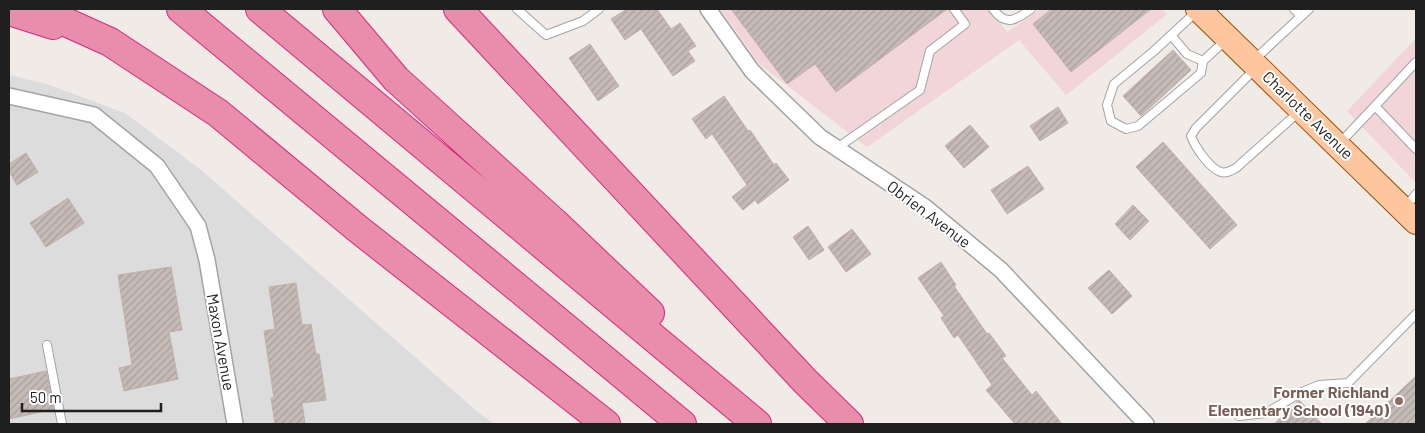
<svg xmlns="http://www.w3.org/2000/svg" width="1425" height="433" font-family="Barlow,sans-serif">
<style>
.residential{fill:#dddcdd}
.commercial{fill:#f1d5d8}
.building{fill:url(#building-hatch);stroke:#c2afa8}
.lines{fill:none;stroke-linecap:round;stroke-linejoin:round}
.service-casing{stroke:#a3a3a3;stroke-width:10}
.minor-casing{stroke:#a3a3a3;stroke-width:18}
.primary-casing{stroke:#9b5100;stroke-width:26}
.motorway-casing{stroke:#dd247f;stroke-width:30}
.service{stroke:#fff;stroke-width:8}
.minor{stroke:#fff;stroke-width:15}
.primary{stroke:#fdc69e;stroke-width:24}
.motorway{stroke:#e88dab;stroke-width:28}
.education-dot{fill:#8d6e63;stroke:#fff;stroke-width:2}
.labels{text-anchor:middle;stroke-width:4;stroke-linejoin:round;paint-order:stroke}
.street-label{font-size:16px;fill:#1f1f1f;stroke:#fff}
.education-label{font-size:16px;font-weight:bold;fill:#785e54;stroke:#fff;text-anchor:end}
</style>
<defs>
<pattern id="building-hatch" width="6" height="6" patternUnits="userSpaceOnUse" patternTransform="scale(1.25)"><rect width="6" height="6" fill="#c5bab5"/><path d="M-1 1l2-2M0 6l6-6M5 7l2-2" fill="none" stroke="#a99f9b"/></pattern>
</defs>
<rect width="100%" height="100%" fill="#f0ebe6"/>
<path class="residential" d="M9,75l38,9 78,29 75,56 279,244 15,11h-485z"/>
<path class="commercial" d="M720,9h269l18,23 34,-23h120l6,5 -101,81 -47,-55 -152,107 -108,-83z
M1416,38v145l-69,-72z"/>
<path class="building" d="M627,9h30l14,20 9,-6 16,23 -8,5 7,10 -22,15 -32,-47 -16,11 -14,-21z
M731,9h216l-111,83 -21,-28 -28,20z
M1052,9h99l-80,63 -38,-48z
M590,44l29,42 -21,15 -29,-43z
M1173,50l18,20 -50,46 -18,-20z
M724,96l24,35 2,-1 24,35 2,-2 13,17 -31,24 -3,-4 -12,10 -11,-13 15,-12 -35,-51 -6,5 -14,-20z
M1058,107l10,16 -28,18 -10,-15z
M970,125l19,22 -25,21 -19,-22z
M1163,142l74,83 -27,24 -74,-82z
M26,153l12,19 -21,13 -8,-14v-7z
M1028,166l16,23 -37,25 -16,-24z
M68,198l16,25 -38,24 -16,-24z
M1133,205l16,16 -19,19 -15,-16z
M808,226l16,24 -15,10 -16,-23z
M852,229l19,25 -25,18 -18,-25z
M941,262l15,23 -2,1 33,48 2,-1 17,23 -4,2 30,37 4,-4 26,33h-47l-29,-34 6,-5 -34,-50 -4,3 -13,-20 3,-2 -26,-38z
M171,267l11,63 -13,2 9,47 -54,12 -5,-23 13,-3 -14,-90z
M1109,270l23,26 -20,18 -24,-26z
M296,283l6,42 9,-1 5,30h3l7,46 -24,3 3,20 -30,1 -4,-26h3l-10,-67 11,-2 -6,-42z
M46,371l8,38 -45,10v-40z
M1416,376v48h-51z
M1299,400l23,24h-48l24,-23z"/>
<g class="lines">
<g class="service-casing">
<path id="service" d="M517,9l29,26 37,-14 16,-12
M993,9c13,18 23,11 38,0
M1294,9l7,7
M1197,11l-43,40 -40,33 -7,21 4,16 15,8 12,-3 63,-53 2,-12 24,-22
M1171,35l16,19 16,7
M1254,60l55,-51
M1256,68l-60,60 -5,8c4,11 19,33 30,36 6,2 11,-2 15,-4l64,-57
M1375,106l41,-44
M1339,144l36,-38 41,43
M837,148l83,-58 10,-39 35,-27 -11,-15
M1405,208l11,-14
M47,345l15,79
M1239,416l27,-3 36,-21 17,-7 29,-2 68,-69"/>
</g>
<g class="minor-casing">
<path id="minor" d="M708,9l44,62 68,66 105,70 76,63 145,154
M9,96l85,19 63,51 41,60 9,34 28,164"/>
</g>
<g class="primary-casing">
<path id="primary" d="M1198,9l218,213"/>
</g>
<g class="motorway-casing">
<path id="motorway" d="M37,9l73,33 108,71 140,116 248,195
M181,9l501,415
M260,9l497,415
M337,9l59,70 158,143 96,91
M458,9l347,372 44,43
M9,11l44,14"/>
</g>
<use href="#service" class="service"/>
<use href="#minor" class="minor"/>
<use href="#primary" class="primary"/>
<use href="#motorway" class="motorway"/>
</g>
<circle class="education-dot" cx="1399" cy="401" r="5"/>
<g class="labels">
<g class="street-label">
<text transform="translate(1308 115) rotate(44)" y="6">Charlotte Avenue</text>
<text transform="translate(929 214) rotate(37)" y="6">Obrien Avenue</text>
<text transform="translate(221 342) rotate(80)" y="6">Maxon Avenue</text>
</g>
<g class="education-label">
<text x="1389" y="398">Former Richland<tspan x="1389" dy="18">Elementary School (1940)</tspan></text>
</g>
</g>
<rect width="1425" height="433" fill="none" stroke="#1f1f1f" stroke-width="20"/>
<path d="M22 403v8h139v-8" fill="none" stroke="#1f1f1f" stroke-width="2.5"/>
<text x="30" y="403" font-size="15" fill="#1f1f1f" stroke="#ffffff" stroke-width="4" paint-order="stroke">50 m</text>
</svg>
